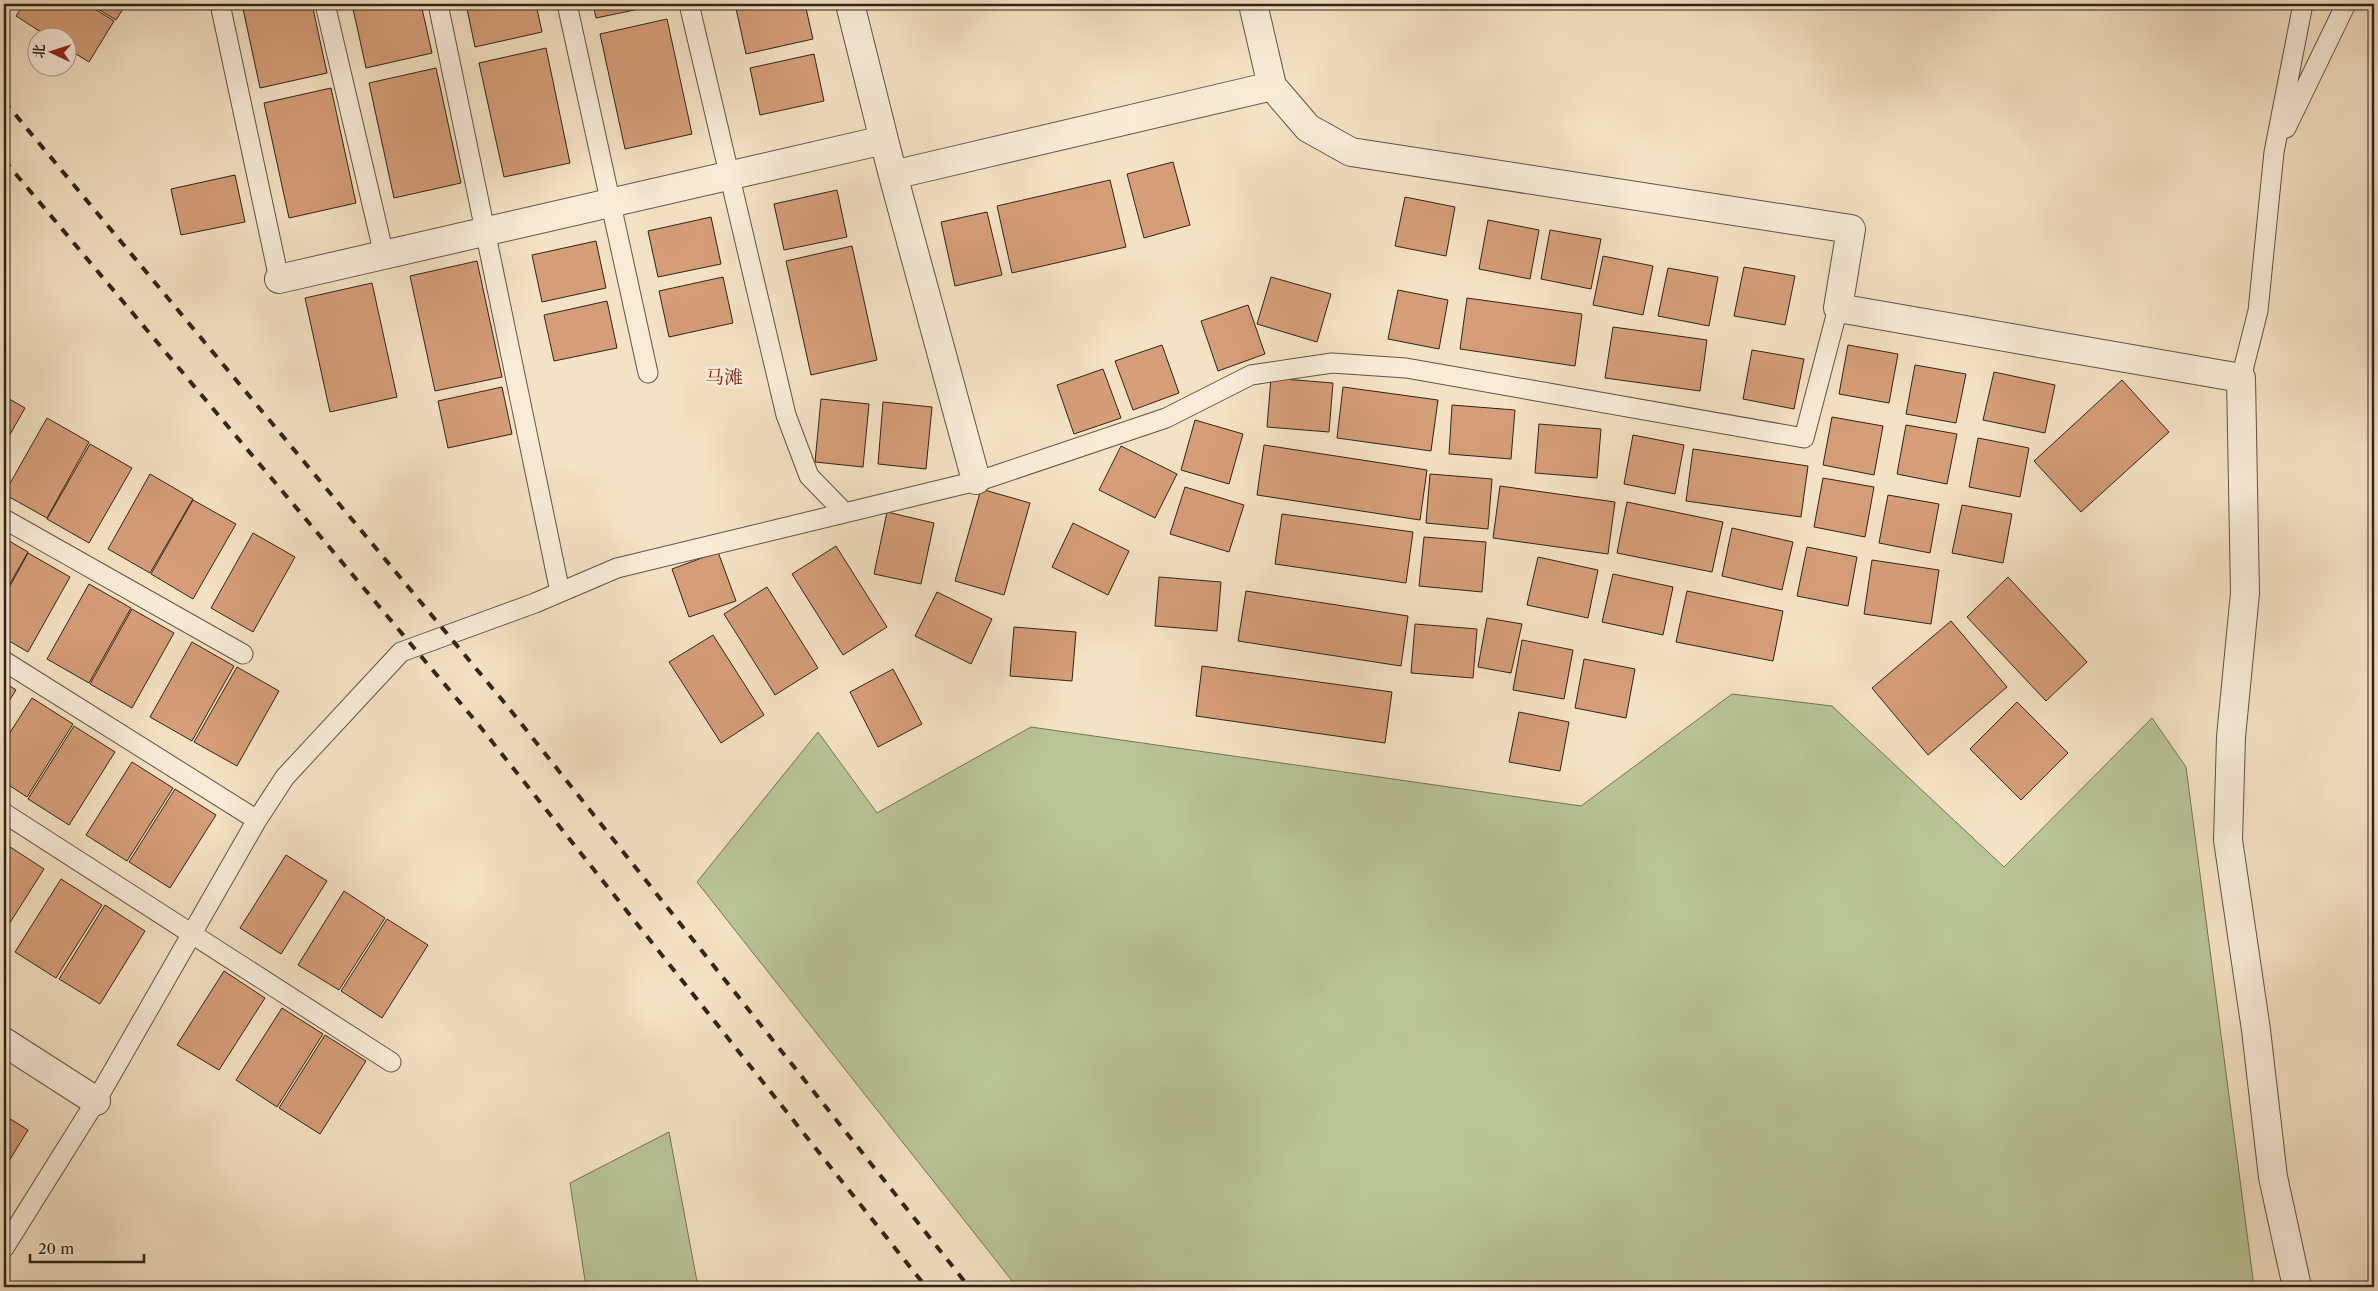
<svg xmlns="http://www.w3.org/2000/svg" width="2378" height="1291" font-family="'Libre Caslon Text','Noto Serif SC',serif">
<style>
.green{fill:#b9c496;stroke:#747458}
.building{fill:#d59d78;stroke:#2f2519}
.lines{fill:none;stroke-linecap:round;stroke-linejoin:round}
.service-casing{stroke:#605444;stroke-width:21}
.minor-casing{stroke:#605444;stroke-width:30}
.service{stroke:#f8ecd9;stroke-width:19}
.minor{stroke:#f8ecd9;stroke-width:28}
.rail{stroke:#2f2519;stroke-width:4;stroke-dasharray:9 9;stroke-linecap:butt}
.labels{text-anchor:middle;stroke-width:5;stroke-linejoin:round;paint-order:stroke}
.quarter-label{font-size:19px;fill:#7a1f14;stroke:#f8ecd9}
</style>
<rect width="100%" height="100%" fill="#f4e2c4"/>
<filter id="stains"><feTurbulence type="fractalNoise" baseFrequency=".004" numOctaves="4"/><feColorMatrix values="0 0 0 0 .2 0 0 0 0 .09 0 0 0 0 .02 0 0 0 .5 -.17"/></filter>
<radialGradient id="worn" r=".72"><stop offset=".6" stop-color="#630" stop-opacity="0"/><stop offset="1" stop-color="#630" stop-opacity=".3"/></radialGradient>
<path class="green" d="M1732,694l100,12 172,161 148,-149 34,49 68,520h-1237l-320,-405 121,-150 59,81 154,-86 550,79z
M669,1132l29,155h-112l-16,-104z"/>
<path class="building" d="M24,4h63l27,17 -25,41 -21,-13v-11h-18l-34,-22z
M90,4h36l-10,16z
M242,4h70l15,69 -67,15z
M352,4h69l11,49 -66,15z
M466,4h70l6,28 -67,15z
M593,4h70l-67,14z
M735,4h70l8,35 -67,15z
M667,19l25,115 -67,15 -25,-115z
M546,48l24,115 -66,14 -25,-114z
M814,54l10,47 -64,14 -10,-47z
M436,68l25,115 -67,15 -25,-115z
M331,88l25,115 -67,15 -25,-115z
M1173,162l17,63 -46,13 -17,-64z
M235,175l10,47 -64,13 -10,-46z
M1110,180l16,67 -114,26 -15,-67z
M837,190l10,47 -63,13 -10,-46z
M1405,197l50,10 -9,49 -51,-10z
M987,212l15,63 -47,11 -14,-64z
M711,217l10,47 -63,13 -10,-46z
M1488,220l51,10 -9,49 -51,-10z
M1550,230l51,9 -10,50 -50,-10z
M596,241l10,47 -64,14 -10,-47z
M852,246l25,114 -66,15 -25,-114z
M1603,256l50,10 -10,49 -50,-10z
M477,261l25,116 -67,14 -25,-115z
M1744,267l51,9 -10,49 -51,-9z
M1668,268l50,9 -9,49 -51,-10z
M723,277l10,46 -64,14 -10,-46z
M1271,277l60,17 -14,48 -60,-18z
M372,283l25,114 -67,15 -25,-114z
M1398,290l50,10 -9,49 -51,-10z
M1467,298l115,16 -7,52 -115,-17z
M607,301l10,47 -63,13 -10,-46z
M1248,305l17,49 -47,17 -17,-50z
M1613,327l94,13 -7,51 -95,-13z
M1162,345l17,48 -46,17 -18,-49z
M1848,345l50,9 -9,49 -50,-9z
M1752,350l52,9 -10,50 -51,-10z
M1915,365l51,9 -10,49 -50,-9z
M1103,369l18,49 -47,16 -17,-49z
M1994,372l61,13 -10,48 -62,-13z
M1271,378l62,5 -4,49 -62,-5z
M2122,380l47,52 -88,80 -47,-51z
M502,387l10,47 -64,14 -10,-47z
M1343,387l95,13 -7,51 -94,-13z
M4,396l21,12 -21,37z
M821,399l48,5 -6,63 -48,-5z
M883,402l49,5 -6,62 -48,-5z
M1452,405l63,5 -4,49 -62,-5z
M1832,417l51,9 -9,49 -51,-10z
M47,418l42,24 -42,76 -43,-24z
M1195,420l48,14 -14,50 -48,-14z
M1539,424l62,5 -4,49 -62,-5z
M1906,425l51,9 -10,50 -50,-10z
M1633,435l51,10 -9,49 -51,-10z
M1978,438l51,10 -9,49 -51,-10z
M90,444l42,24 -43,75 -42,-24z
M1264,445l163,25 -7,50 -163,-25z
M1121,446l56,28 -22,44 -56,-28z
M1693,449l115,17 -7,51 -115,-16z
M150,474l43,25 -43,74 -42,-24z
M1430,474l62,5 -4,50 -62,-6z
M1823,478l51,9 -9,50 -51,-10z
M1500,486l115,16 -7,52 -115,-16z
M1185,487l59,18 -15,47 -59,-18z
M981,489l49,14 -26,92 -49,-14z
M1888,495l51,9 -9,49 -51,-10z
M193,500l43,24 -43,75 -42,-25z
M1627,502l96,20 -11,50 -95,-19z
M1962,505l50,9 -9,49 -51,-10z
M887,512l47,11 -13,61 -47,-10z
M1282,514l131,18 -7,51 -131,-19z
M1073,523l56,28 -21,44 -56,-28z
M1732,528l61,14 -11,48 -60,-14z
M253,533l42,24 -42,75 -42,-24z
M1424,537l62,5 -4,50 -63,-6z
M4,538l24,14 -24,42z
M836,546l51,81 -44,28 -51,-81z
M1807,547l50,10 -9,49 -51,-10z
M718,552l18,49 -47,16 -17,-48z
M28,553l42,24 -42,75 -24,-14v-41z
M1538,557l60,13 -10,48 -61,-13z
M1872,560l67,10 -8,54 -67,-10z
M1613,574l60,13 -10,48 -61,-13z
M1159,577l62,5 -4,49 -62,-5z
M2008,577l79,85 -41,39 -79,-84z
M89,584l42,24 -42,75 -42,-24z
M767,587l51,81 -43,27 -51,-81z
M1246,591l162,25 -7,50 -163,-25z
M1687,591l96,20 -10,50 -97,-19z
M937,592l55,27 -21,45 -56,-28z
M132,609l42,24 -42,75 -42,-24z
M1487,618l35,6 -11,49 -33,-6z
M1951,621l56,66 -79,68 -56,-67z
M1415,624l62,5 -4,49 -62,-5z
M1014,627l62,5 -4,49 -62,-5z
M713,635l51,80 -43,28 -52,-81z
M1522,640l51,10 -9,49 -51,-9z
M192,642l42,24 -42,75 -42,-24z
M1584,659l51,10 -9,49 -51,-10z
M1202,666l190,26 -7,51 -189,-27z
M237,667l42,24 -42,75 -43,-24z
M893,669l29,55 -44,23 -28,-55z
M4,682l12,8 -12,19z
M32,698l41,26 -46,73 -23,-15v-40z
M2017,702l51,51 -47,47 -51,-51z
M1519,712l50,10 -9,49 -51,-9z
M74,726l41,26 -46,73 -41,-26z
M132,762l41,26 -46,73 -41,-26z
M175,789l41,26 -46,73 -41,-26z
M4,843l40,26 -40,63z
M286,855l41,26 -46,73 -41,-26z
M61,879l41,26 -46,73 -41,-26z
M344,891l41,27 -46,72 -41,-25z
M105,905l40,26 -45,73 -41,-25z
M387,919l41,26 -46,73 -41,-27z
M224,971l41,27 -46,72 -42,-25z
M282,1008l41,26 -46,73 -41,-27z
M325,1035l41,26 -46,73 -41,-26z
M4,1115l24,15 -24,39z"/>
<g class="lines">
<g class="service-casing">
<path id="service" d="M220,4l59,275
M325,4l59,251
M438,4l122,588
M567,4l81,369
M689,4l97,411 23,61 35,36
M2286,128l60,-124
M2241,378l17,-67 16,-159 29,-148
M4,519l239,135
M4,661l253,159
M4,813l387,249
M4,1248l92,-147 161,-281 28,-43 116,-125 134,-49 82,-35 368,-89 181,-61 85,-43 81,-12 74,5 398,70 34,-130"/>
</g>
<g class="minor-casing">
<path id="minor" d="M1253,4l19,82 36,42 43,24 500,77 -13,79 403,70 4,215 -14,144 -3,103 28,190 17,147 24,110
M884,140l9,35 379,-89
M893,175l83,305
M279,279l605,-139 -34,-136
M4,1042l92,59"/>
</g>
<use href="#service" class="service"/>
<use href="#minor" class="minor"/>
<path class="rail" d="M4,101l504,606 461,580
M4,160l474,564 448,563"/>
</g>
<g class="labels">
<g class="quarter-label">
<text x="724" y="384">马滩</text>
</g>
</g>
<rect width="2378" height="1291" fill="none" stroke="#f4e2c4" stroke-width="20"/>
<rect x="5" y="5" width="2368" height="1281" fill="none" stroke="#2f2519" stroke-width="2.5"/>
<rect x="10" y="10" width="2358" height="1271" fill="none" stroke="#2f2519"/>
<g transform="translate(52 52) rotate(274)"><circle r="24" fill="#f8ecd9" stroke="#a89c8c"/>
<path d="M0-4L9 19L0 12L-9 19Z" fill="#8f2418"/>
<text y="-8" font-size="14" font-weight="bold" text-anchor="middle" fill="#2f2519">北</text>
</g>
<path d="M30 1254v8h114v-8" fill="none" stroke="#2f2519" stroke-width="2.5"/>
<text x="38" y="1254" font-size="15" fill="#2f2519" stroke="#f8ecd9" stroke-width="4" paint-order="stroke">20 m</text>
<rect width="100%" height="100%" filter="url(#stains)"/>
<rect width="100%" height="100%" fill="url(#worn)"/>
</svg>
